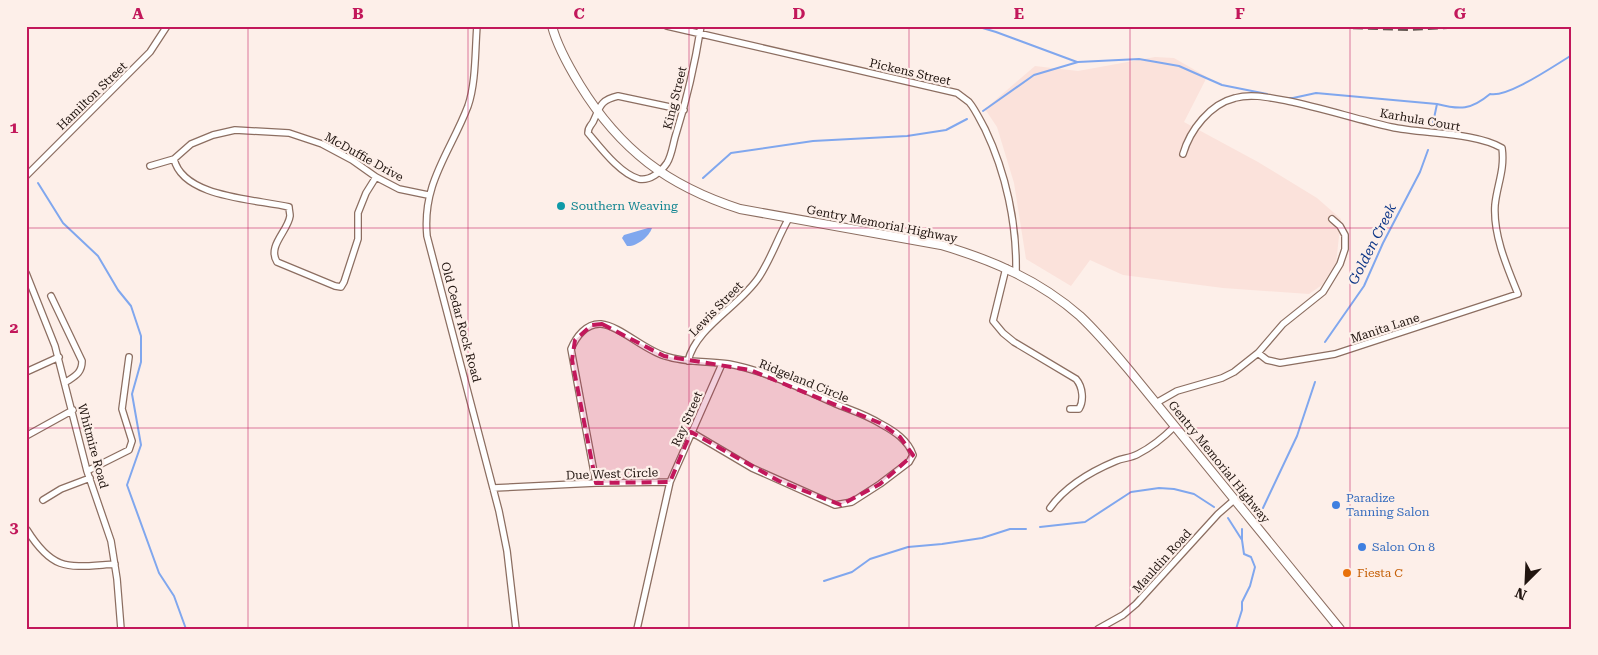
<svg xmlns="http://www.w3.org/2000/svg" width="1598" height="655" font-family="'Roboto Serif',serif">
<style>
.industrial{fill:#fbe2db}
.water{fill:#80a7ee}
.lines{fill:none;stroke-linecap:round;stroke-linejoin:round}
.stream{stroke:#80a7ee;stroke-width:2}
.street-casing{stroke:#8c6e61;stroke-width:8}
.secondary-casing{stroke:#8c6e61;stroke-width:10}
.street{stroke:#fff;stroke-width:5.5}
.secondary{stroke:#fff;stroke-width:8}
.rail{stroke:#625650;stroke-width:2;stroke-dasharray:10 5;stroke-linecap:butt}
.marked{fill:#c2185b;fill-opacity:0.2;stroke:#c2185b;stroke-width:4;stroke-dasharray:10 6;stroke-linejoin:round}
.grid{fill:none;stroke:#c2185b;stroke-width:1;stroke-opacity:0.55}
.culture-dot{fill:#0f9aa8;stroke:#fdefe9;stroke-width:2}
.shop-dot{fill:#3f7fe0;stroke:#fdefe9;stroke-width:2}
.food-dot{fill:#e8710a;stroke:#fdefe9;stroke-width:2}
.labels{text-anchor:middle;stroke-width:4.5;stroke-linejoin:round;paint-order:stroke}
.street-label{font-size:12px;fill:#211510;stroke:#fdefe9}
.culture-label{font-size:12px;fill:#0d838f;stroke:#fdefe9;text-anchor:start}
.shop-label{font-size:12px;fill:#366cbe;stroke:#fdefe9;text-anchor:start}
.food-label{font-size:12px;fill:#c56008;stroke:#fdefe9;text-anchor:start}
.water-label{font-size:14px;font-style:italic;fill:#0d3687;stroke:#fdefe9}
.neatline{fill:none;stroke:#c2185b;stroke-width:2}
.grid-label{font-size:16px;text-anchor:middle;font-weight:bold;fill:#c2185b}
</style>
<rect width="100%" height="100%" fill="#fdefe9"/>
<path class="industrial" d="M1155,57l19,1 33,19 -23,45 74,40 59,36 24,21 -5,44 -14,22 -13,9 -86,-6 -100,-13 -33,-15 -19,26 -45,-27 -12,-76 -17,-56 -12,-18 50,-43 43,5z"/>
<path class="water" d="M648,228h4c-3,9 -16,19 -25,18l-5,-8 2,-3z"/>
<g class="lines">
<path class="stream" d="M976,26l20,6 81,30
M1284,98h9l23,-5 121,11c23,6 34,6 53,-10 18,4 65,-29 82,-39
M983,111l51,-36 44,-13 61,-3 40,7 43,19 45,9
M1433,123l4,-19
M703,178l28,-25 82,-12 94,-5 39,-6 21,-11
M38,183l25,40 35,33 20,34 13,16 10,30v26l-9,32 9,51 -14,40 32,88 15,23 12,33
M669,209l8,-6
M1325,342l39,-56 19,-43 37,-71 8,-22
M1263,508l34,-72 18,-54
M1228,518l14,22
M1040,527l45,-5 46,-30 28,-4 15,1 20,5 20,13
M824,581l28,-9 18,-13 38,-12 34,-3 40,-6 28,-9h16
M1236,629l6,-19v-8l8,-16 5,-19 -4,-10 -7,-3 -2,-14v-11"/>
<g class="street-casing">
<path id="street" d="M477,26c-2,25 -1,57 -9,80 -18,47 -46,77 -41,130l72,275 8,40 9,78
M667,26l290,67c4,3 8,6 12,9 6,7 11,18 16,27 21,44 32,95 31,144
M684,110l-66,-14c-18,4 -18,11 -25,26 -3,5 -5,5 -5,11 12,14 32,41 51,46 11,2 22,-7 28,-16 5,-8 6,-20 9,-29 11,-35 19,-71 25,-108
M1183,154c7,-24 27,-50 52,-56 17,-5 36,0 53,3 34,7 68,18 103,26 31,7 84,5 111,21 3,22 -5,37 -7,57 -2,30 12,62 23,89l-183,60 -55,9 -13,-3 -9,-7
M174,159c9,39 82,40 115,48 0,3 1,6 1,9 -2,15 -23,30 -13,46l58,24 6,1 3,-5 14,-43v-26l8,-20 10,-16
M150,166l24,-7 17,-15 22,-9 22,-5 54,3 33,11 30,16 24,17 23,12 29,6
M26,176l124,-124 17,-26
M1006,268l-13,53 10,12 11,9 62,37c7,8 8,22 3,30h-9
M26,273l29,73 32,125 24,70 6,38 4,50
M51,296l31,65c0,12 -7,15 -16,21
M688,361c8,-34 52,-55 71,-84 12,-18 19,-40 30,-59
M26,372l33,-15
M1156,403l21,-12 45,-13 12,-6 24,-19 25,-29 40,-32 17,-28 5,-15v-14l-5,-9 -8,-7
M26,436l47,-26
M87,471l42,-21 3,-9 -10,-32 7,-52
M670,482l52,-118
M596,483l-25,-134c5,-12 15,-26 30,-25 19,2 43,26 64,32 21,7 43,5 64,8 37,7 73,25 107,40 15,6 31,11 45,20 13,7 27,16 32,31l-4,7 -29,22 -28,18 -17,3 -83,-37 -61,-36
M493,488l103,-5 74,-1 -33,147
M43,500l18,-11 29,-11
M1050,508c15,-21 42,-37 66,-47 7,-3 15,-3 22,-7 14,-7 26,-17 37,-28
M27,530c27,43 42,37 88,34
M1098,629l25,-14 13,-11 82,-90 16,-14"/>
</g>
<g class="secondary-casing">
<path id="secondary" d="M552,26c5,20 17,41 28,59 40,65 88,101 160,124l201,36c51,15 98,35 139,71 18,17 33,35 49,54l211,259"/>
</g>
<use href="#street" class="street"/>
<use href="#secondary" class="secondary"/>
<path class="rail" d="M1278,26l132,4 75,-4"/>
</g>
<path class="marked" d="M602,324l62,32 86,14 130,53 20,14 13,18 -33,29 -39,21 -62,-24 -88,-49 -21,50 -74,1 -24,-123 3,-20 17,-15z"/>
<path class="grid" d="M248,26v603M468,26v603M689,26v603M909,26v603M1130,26v603M1350,26v603M26,228h1546M26,428h1546"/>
<circle class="culture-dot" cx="561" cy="206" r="5"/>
<g class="shop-dot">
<circle cx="1336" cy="505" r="5"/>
<circle cx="1362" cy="547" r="5"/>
</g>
<circle class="food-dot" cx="1347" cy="573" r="5"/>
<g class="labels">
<g class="street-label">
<text transform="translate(910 72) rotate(13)" y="4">Pickens Street</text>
<text transform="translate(92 96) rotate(-44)" y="4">Hamilton Street</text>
<text transform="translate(675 98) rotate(-76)" y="4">King Street</text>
<text transform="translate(1420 120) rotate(10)" y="4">Karhula Court</text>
<text transform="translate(364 157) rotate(29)" y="4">McDuffie Drive</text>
<text transform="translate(882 224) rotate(11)" y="4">Gentry Memorial Highway</text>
<text transform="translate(716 309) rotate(-46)" y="4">Lewis Street</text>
<text transform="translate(461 322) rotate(75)" y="4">Old Cedar Rock Road</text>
<text transform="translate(1385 328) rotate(-18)" y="4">Manita Lane</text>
<text transform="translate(804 381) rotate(22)" y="4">Ridgeland Circle</text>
<text transform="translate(687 419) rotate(-66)" y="4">Ray Street</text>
<text transform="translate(93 446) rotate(75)" y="4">Whitmire Road</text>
<text transform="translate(1219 462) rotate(51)" y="4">Gentry Memorial Highway</text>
<text transform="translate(612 474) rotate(-2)" y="4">Due West Circle</text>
<text transform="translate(1162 561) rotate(-48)" y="4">Mauldin Road</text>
</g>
<g class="culture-label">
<text x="571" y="210">Southern Weaving</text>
</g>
<g class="shop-label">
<text x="1346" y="502">Paradize<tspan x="1346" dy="14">Tanning Salon</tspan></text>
<text x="1372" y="551">Salon On 8</text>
</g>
<g class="food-label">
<text x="1357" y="577">Fiesta C</text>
</g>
<g class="water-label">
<text transform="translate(1372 244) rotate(-63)" y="5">Golden Creek</text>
</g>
</g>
<rect width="1598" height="655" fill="none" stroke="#fdefe9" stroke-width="55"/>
<g transform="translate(1526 582) rotate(204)" stroke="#fdefe9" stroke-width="4" paint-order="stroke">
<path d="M0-4L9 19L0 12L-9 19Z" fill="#211510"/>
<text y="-8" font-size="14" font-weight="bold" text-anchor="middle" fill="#211510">N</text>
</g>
<rect x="28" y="28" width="1542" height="600" class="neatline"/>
<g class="grid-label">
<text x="138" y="19">A</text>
<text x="358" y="19">B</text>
<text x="579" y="19">C</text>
<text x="799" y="19">D</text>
<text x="1019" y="19">E</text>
<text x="1240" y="19">F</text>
<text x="1460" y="19">G</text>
<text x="14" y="133">1</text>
<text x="14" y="333">2</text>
<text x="14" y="533">3</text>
</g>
</svg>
